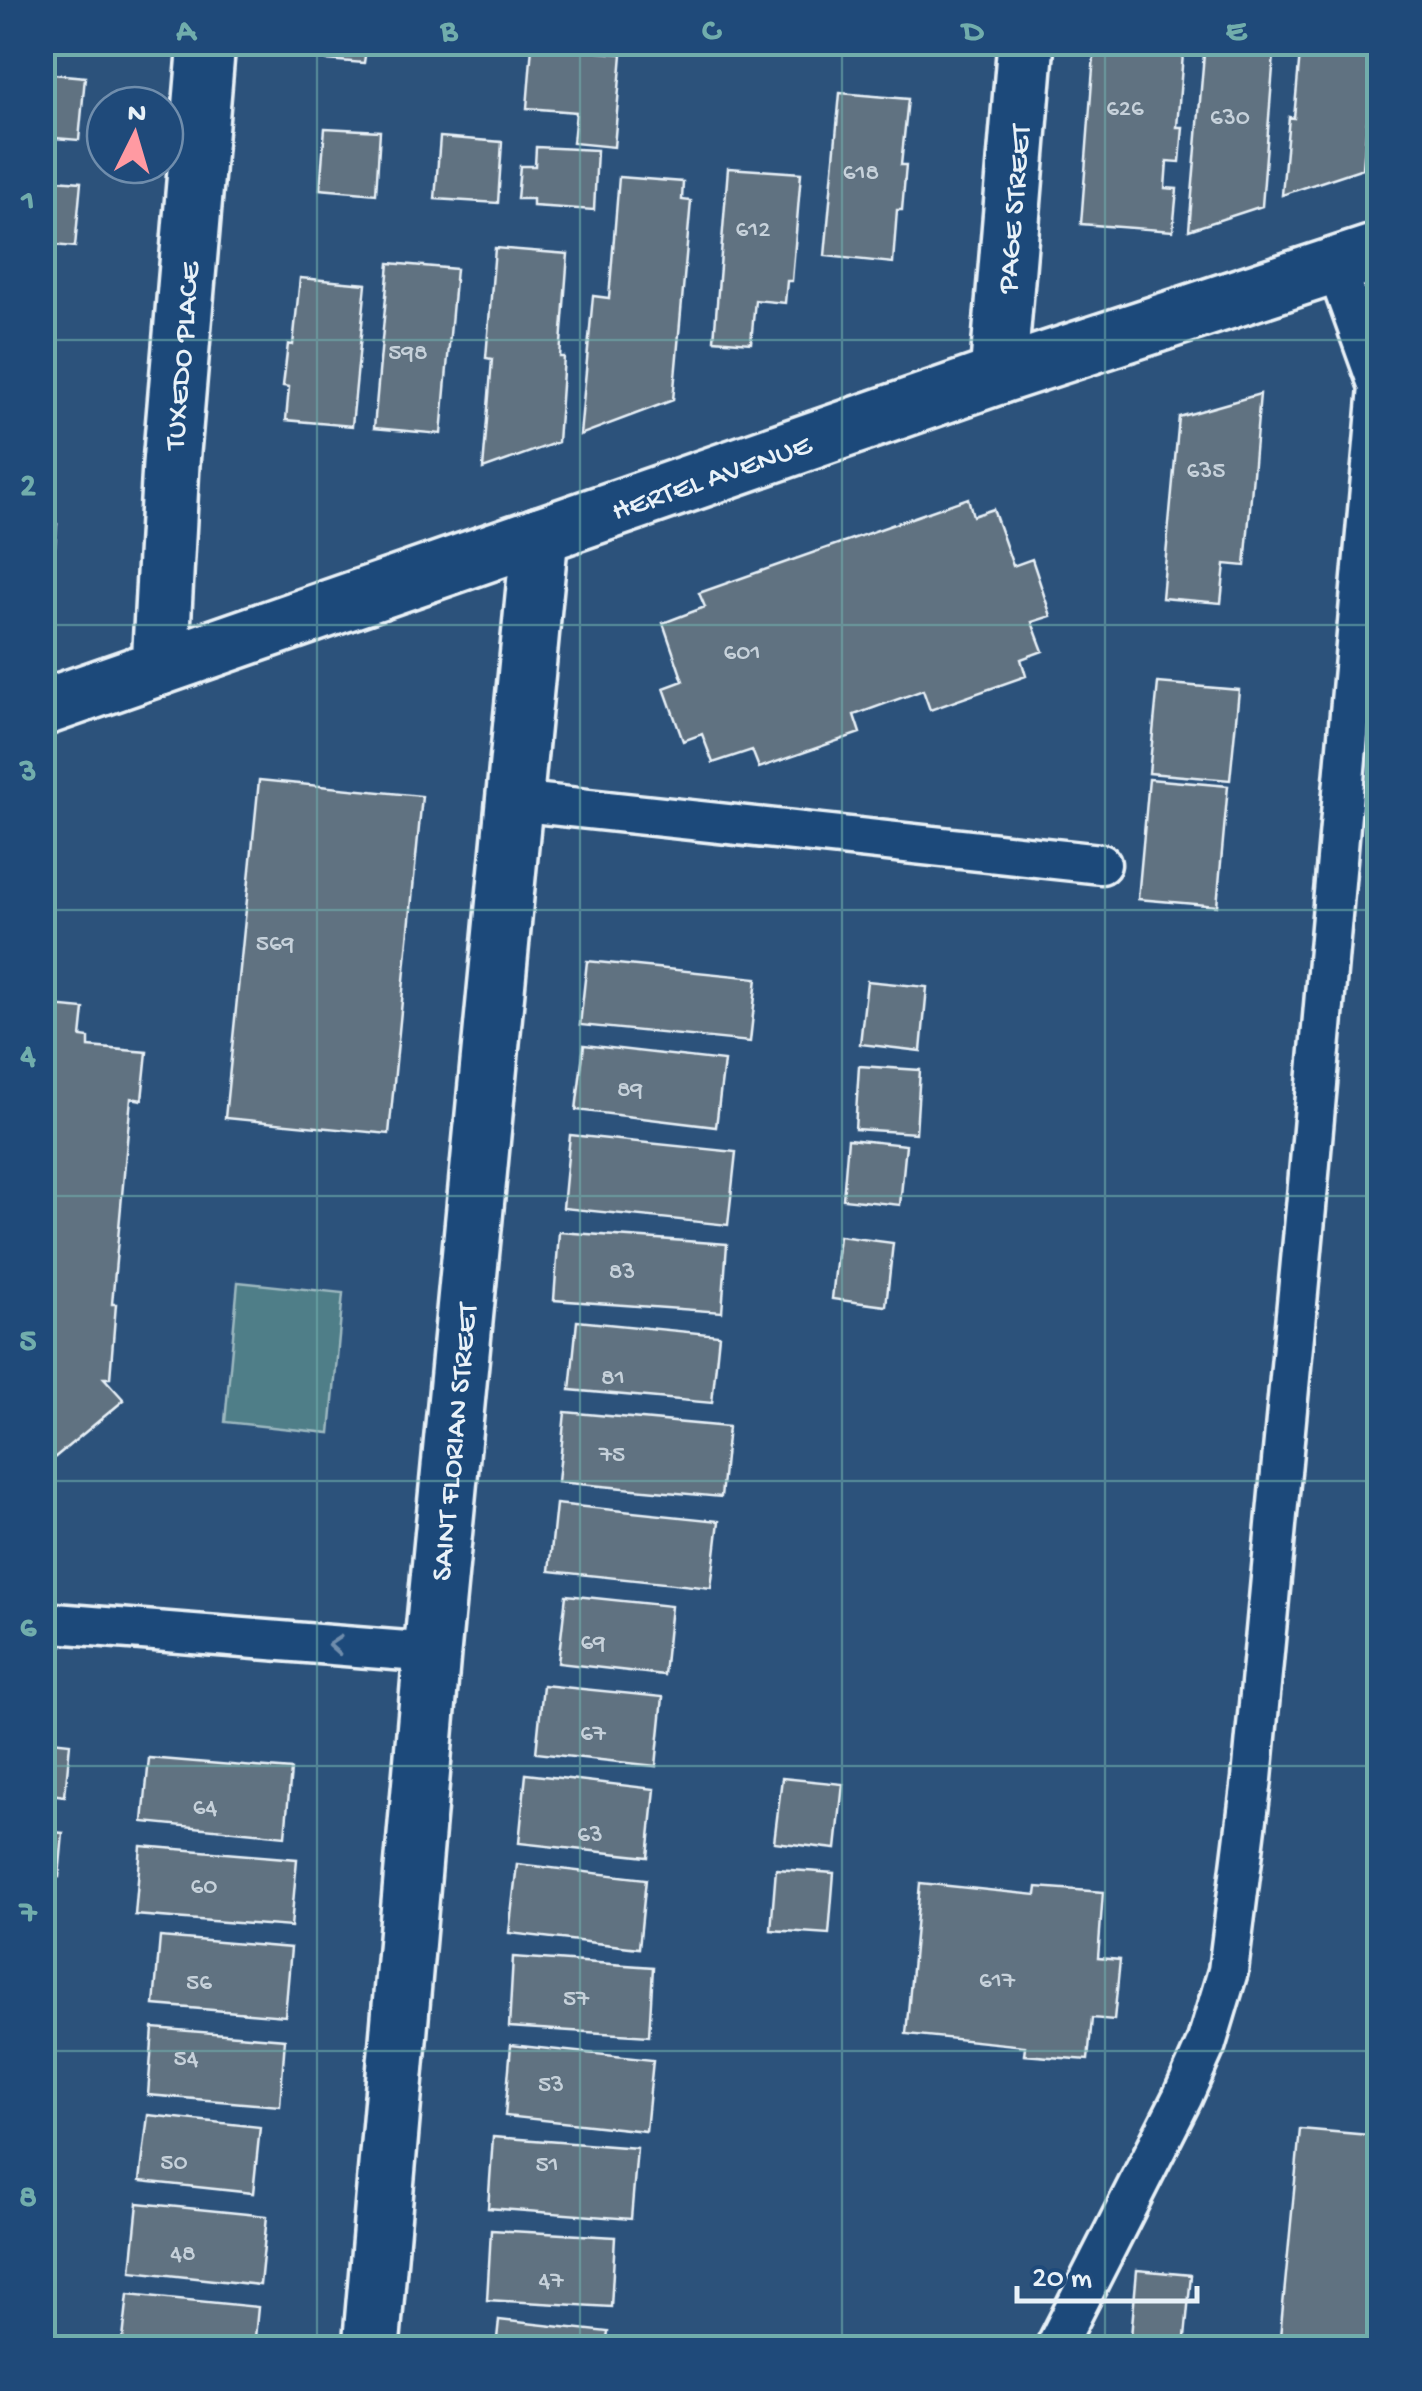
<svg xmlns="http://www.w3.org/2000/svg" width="1422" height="2391" font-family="'Gochi Hand',sans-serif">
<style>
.green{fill:#507e88;stroke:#9cb8c0;stroke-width:2.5}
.building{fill:#607281;stroke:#e8f1f8;stroke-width:2.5}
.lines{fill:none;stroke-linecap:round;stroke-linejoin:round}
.service-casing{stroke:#e8f1f8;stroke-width:45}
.minor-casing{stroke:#e8f1f8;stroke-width:62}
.tertiary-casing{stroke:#e8f1f8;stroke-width:62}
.service{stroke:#1f4a7a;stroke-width:38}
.minor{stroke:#1f4a7a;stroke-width:55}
.tertiary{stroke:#1f4a7a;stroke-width:55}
.oneway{stroke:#6f8dac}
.grid{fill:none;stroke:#71adac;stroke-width:2.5;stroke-opacity:0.55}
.labels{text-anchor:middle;stroke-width:10;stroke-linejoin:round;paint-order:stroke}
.number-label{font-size:25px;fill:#c6d1da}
.street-label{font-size:30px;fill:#e8f1f8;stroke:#1f4a7a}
.neatline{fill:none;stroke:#71adac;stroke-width:4}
.grid-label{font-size:32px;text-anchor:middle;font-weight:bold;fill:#71adac}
</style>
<rect width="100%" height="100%" fill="#2c527b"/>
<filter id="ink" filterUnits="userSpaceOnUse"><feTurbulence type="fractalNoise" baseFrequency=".01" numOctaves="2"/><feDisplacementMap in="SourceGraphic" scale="20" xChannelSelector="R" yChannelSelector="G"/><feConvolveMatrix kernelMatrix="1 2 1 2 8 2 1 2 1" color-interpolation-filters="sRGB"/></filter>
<g filter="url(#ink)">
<path class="green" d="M238,1282l105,11 -13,140 -105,-11z"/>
<path class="building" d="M329,42h38l-3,21 -37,-3z
M1095,42h89l-7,85h6l-3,35 -13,-1 -2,27 12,1 -4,42 -92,-7z
M1205,42h70l-13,164 -73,24z
M1301,42h73l-11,126 -81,27 7,-78 5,1z
M532,46l90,8 -8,93 -41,-4 3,-31 -49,-4z
M42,73l43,4 -6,63 -37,-3z
M840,93l68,6 -7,66h5l-4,45h-5l-4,53 -68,-7z
M325,128l55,3 -4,63 -56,-5z
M440,137l62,5 -4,61 -63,-4z
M536,147l61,3 -3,60 -61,-4v-7h-16l3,-33h15z
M728,168l73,5 -9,108h-5l-2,22 -30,-3 -4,43 -37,-3z
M619,177l64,5 -1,18 9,1 -18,199 -93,35 13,-139 16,2z
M42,179l39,3 -6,65 -33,-3z
M495,248l73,6 -8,103h4l-6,85 -75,27 9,-110 -6,-1z
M389,263l67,6 -15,165 -67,-6z
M300,278l66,6 -14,142 -66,-6 3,-33 -6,-1 5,-42 5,1z
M42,382l9,1 -9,93z
M1260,394l-15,172 -20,-2 -4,39 -59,-5 17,-181z
M968,498l5,18 20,-7 20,57 19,-7 19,57 -19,6 11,29 -22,8 5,17 -96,34 -7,-20 -69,25 6,18 -101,35 -7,-18 -39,13 -11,-29 -19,7 -19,-53 19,-7 -20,-58 42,-16 -6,-14z
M42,522l15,2 -9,96 -6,2z
M1158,683l81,7 -9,90 -81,-7z
M1149,779l79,7 -11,120 -79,-7z
M259,780l163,16 -33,338 -164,-16z
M587,961l170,17 -7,64 -170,-17z
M867,981l60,6 -6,64 -61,-7z
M42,1005l42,4 -3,28 8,1v9l58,5 -5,48 -11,-2 -19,206h4l-6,74h-6l20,22 -82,68z
M584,1045l140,16 -8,66 -140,-17z
M859,1066l61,4 -4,63 -61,-4z
M570,1135l166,17 -8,73 -165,-17z
M848,1139l58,6 -6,60 -57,-6z
M559,1232l168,12 -5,68 -168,-12z
M839,1236l54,7 -7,63 -54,-7z
M577,1321l142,14 -7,68 -142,-13z
M565,1412l163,15 -7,70 -163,-15z
M556,1504l163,17 -8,67 -162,-17z
M566,1595l105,11 -7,69 -106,-12z
M543,1685l120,12 -7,69 -120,-13z
M42,1740l28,3 -5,53 -23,-3z
M149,1758l142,12 -6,66 -142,-14z
M526,1774l129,15 -7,68 -129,-14z
M782,1778l61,6 -7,65 -62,-7z
M42,1831l21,2 -4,44 -17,-2z
M141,1846l156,13 -6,68 -156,-12z
M517,1864l129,15 -7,69 -130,-15z
M776,1869l58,4 -5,61 -58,-4z
M920,1883l116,12 1,-8 66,5 -5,66 22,2 -6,60 -22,-2 -4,42 -64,-5 1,-9 -119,-12z
M160,1937l131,11 -6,68 -131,-11z
M513,1957l140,10 -4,69 -140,-9z
M153,2028l132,11 -5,67 -132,-11z
M511,2045l142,15 -7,71 -141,-15z
M148,2115l112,12 -7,66 -113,-12z
M1300,2129l80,7 -3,212 -98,-1z
M493,2137l144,11 -6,71 -143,-11z
M138,2203l129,13 -7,69 -129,-14z
M491,2230l124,7 -4,70 -124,-7z
M1137,2270l54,5 -7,73h-54z
M128,2294l130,13 -4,41h-132z
M499,2320l109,12 -2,16h-110z"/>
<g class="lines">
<g class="service-casing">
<path id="service" d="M514,801l587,63
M42,1622l390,31
M1055,2348l127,-250 24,-54 22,-73 24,-192 54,-571 73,-821 -44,-122"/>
</g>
<g class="minor-casing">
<g id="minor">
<path id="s1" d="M998,376l28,-334"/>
<path id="s2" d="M160,667l11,-203 36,-422"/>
<path id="s3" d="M371,2348l61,-695 108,-1118"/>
</g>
</g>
<g class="tertiary-casing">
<g id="tertiary">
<path id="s4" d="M42,708l956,-332 382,-125"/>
</g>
</g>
<use href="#service" class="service"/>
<use href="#minor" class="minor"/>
<use href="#tertiary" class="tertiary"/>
</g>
<defs><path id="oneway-chevron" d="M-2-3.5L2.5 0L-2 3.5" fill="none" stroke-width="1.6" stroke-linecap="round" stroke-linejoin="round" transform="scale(2.5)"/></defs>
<use class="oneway" href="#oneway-chevron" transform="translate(335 1645) rotate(-176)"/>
</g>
<path class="grid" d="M317,42v2306M580,42v2306M842,42v2306M1105,42v2306M42,340h1338M42,625h1338M42,910h1338M42,1196h1338M42,1481h1338M42,1766h1338M42,2051h1338"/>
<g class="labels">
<g class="number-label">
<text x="1125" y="115">626</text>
<text x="1230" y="124">630</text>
<text x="861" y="179">618</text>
<text x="753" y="236">612</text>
<text x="408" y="359">598</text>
<text x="1206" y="477">635</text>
<text x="742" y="659">601</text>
<text x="275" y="950">569</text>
<text x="630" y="1096">89</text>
<text x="622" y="1278">83</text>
<text x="613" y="1384">81</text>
<text x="612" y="1461">75</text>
<text x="593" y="1649">69</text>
<text x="593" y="1740">67</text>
<text x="205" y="1814">64</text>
<text x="590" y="1841">63</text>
<text x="204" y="1893">60</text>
<text x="997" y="1987">617</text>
<text x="199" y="1989">56</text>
<text x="576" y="2005">57</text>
<text x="186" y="2065">54</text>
<text x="551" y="2091">53</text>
<text x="174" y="2169">50</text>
<text x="547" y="2171">51</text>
<text x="183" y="2260">48</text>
<text x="551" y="2287">47</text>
</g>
<g class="street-label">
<text dy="10" stroke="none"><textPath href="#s1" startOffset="168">PAGE STREET</textPath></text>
<text dy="10" stroke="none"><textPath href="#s2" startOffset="312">TUXEDO PLACE</textPath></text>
<text dy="10" stroke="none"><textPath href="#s4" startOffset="708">HERTEL AVENUE</textPath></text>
<text dy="10" stroke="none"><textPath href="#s3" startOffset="910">SAINT FLORIAN STREET</textPath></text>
</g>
</g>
<rect width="1422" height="2391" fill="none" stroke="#1f4a7a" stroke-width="110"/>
<g transform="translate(135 135) rotate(5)"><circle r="48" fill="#1f4a7a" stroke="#6f8dac" stroke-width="2.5"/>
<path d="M0-8L18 38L0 25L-18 38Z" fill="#ff9aa2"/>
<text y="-15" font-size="28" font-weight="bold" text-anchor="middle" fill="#e8f1f8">N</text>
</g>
<path d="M1017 2286v15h180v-15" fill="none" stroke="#e8f1f8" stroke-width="5"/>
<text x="1032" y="2286" font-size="30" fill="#e8f1f8" stroke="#1f4a7a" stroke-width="8" paint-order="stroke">20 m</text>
<rect x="55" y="55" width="1312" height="2281" class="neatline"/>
<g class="grid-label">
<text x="186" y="39">A</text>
<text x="449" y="39">B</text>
<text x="711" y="39">C</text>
<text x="973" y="39">D</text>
<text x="1236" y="39">E</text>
<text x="28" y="209">1</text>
<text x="28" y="494">2</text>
<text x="28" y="779">3</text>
<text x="28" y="1064">4</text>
<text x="28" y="1349">5</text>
<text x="28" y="1635">6</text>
<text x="28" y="1920">7</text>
<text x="28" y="2205">8</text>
</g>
</svg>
